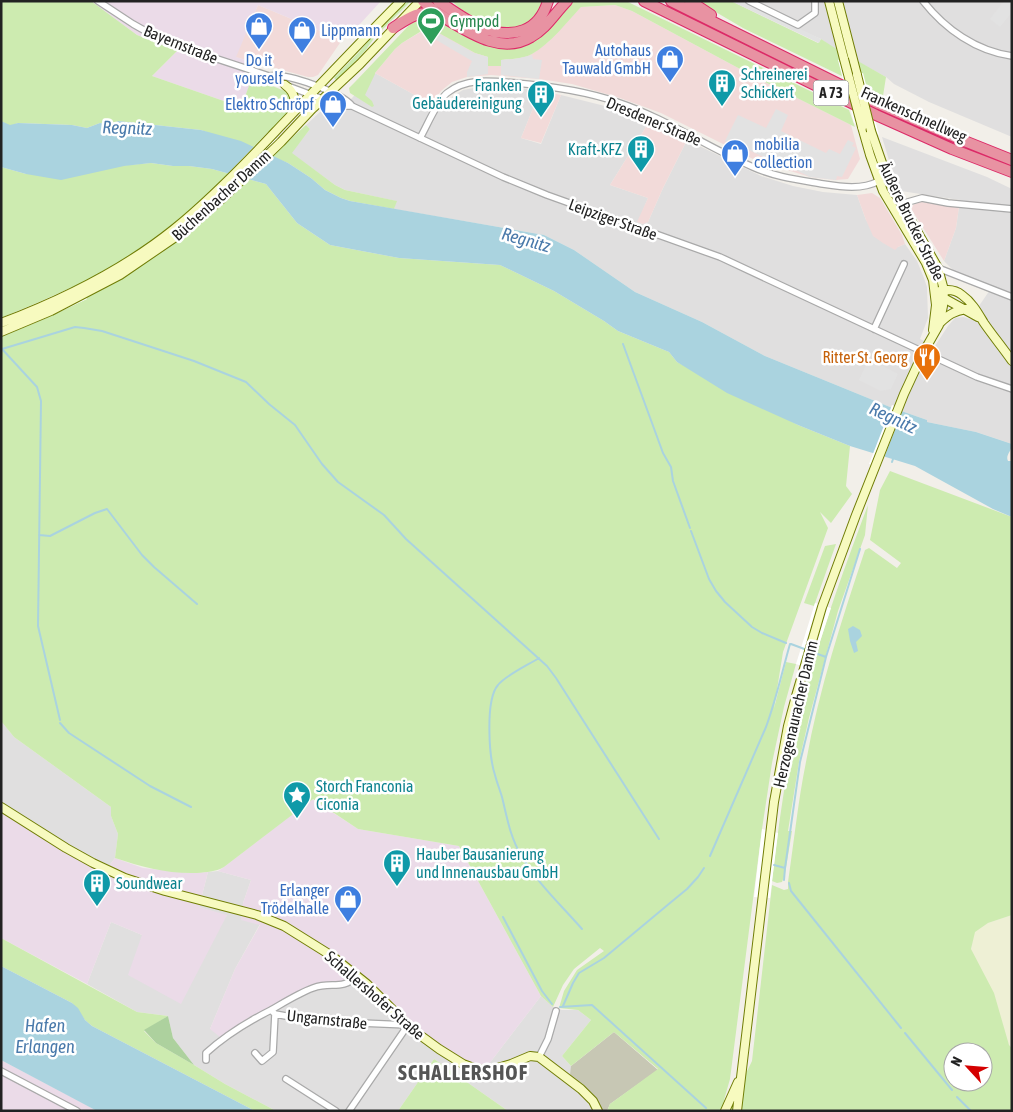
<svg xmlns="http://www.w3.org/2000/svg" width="1013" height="1112" font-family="'Asap Condensed',sans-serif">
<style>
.residential{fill:#e0dfdf}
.commercial{fill:#f2dad9}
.industrial{fill:#ebdbe8}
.construction{fill:#c7c7b4}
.farmland{fill:#eef0d5}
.grass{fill:#cdebb0;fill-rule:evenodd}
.forest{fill:#add19e}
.parking{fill:#e2e2e2}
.water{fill:#aad3df}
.pier{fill:#fff}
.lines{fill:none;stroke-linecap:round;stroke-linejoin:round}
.stream{stroke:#aad3df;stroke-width:2}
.street-casing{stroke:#a9a9a9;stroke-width:8}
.secondary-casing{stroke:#707d05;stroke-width:10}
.highway-casing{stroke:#dc2a67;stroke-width:12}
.street{stroke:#fff;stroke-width:5.5}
.secondary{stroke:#f7fabf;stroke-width:8}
.highway{stroke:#e892a2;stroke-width:10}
.secondary-bridge-casing{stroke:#707d05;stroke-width:10;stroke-linecap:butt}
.secondary-bridge{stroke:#f7fabf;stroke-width:8}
.labels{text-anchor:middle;stroke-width:5;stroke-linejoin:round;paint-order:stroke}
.shield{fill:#fff;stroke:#646464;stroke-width:1}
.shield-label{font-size:15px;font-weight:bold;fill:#222}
.leisure-label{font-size:16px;fill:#27864d;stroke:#fff;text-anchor:start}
.shop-label{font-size:16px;fill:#366cbe;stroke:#fff;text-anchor:end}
.street-label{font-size:16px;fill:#222;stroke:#fff}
.culture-label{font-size:16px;fill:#0d838f;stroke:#fff;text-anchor:start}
.food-label{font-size:16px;fill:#c56008;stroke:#fff;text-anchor:end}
.water-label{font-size:18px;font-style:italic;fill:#4a7aab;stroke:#fff}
.district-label{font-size:21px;font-weight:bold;letter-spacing:1px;fill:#555;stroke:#fff}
</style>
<rect width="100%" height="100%" fill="#f2efe9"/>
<path class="residential" d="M731,1h281v136l-83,-35 -35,-18 -8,-7 -51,-28 -14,-10z
M375,73l67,37 11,-14 10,-6 21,-4 31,1 25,4 -19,47 20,6 20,-49 40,10 23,7 25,10 -39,63 38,13 -10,24 4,2 6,-2 15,-34 24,-48 74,36 32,10 30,6 34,3 9,25 32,27 7,-3 12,17 7,17 3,9 1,31 -8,21 15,7 13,-20 7,-8 8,-1 7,2 22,-32 -39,-17 -9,-9 12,-33 4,-28 -59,-9 -9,-21 -10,-33 105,40 25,12v255l-36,-12 -49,-10v-2l-37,-13 -125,-51 -63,-34 -67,-30 -61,-42 -30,-15 -150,-26 2,-8 -51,-11 -10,-5 -44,-32 19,-24 -4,-4 14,-13 8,-3 12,2z
M1,721l13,16 97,70v9l7,18 -3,24 -10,13 -104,-62z
M218,871l33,9 -8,23 17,21 -25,45 -25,60 27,-4 73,-39 38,-8 9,5 125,90 59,-77 12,11 9,3h16l13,10 -29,36 9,10v9l12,10 9,9 7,10 -4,7h-87l-74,-52 -36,52h-122l-51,-27 -31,-19 -21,-27 -5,-22 -31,-4 -50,-28 24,-62 31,13 85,-19 -28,-9 9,-35z"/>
<path class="commercial" d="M258,5l84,35 -24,35 -5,2h-5l-73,-20z
M615,5l17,6 123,66 96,48 9,34 -12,20 -12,1 -26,-3 -55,-17 -94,-47 -41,-15 -48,-14 -33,-5 -48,-4 -24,2 -15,5 -11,9 -10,13 -56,-31 20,-24 7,-6 27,-16 46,26 13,4 13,9v-6l15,-1 16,-5 16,-12 33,-35z
M540,91l21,4 -20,48 -20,-5z
M649,122l38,18 -24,48 -15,34 -5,2 -6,-2 11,-24 -38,-13z
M872,193l8,5 22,37 3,9 -7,3 -3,3 -12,-7 -10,-7 -7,-16 -9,-25z
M921,202l38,5 -3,21 -12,33 -34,-54 5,-3z"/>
<path class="industrial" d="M91,1h290l-21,23 -18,16 -84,-35 -22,52 22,7 -17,43 -89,-31 25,-25 -40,-16z
M312,799l46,30 101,17 82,150 -59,77 -14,-1 -56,-39 -55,-50 -8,-5 -3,3 -36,5 -62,32 -28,19 -10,-8 25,-60 25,-44 -19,-5 2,-17 8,-23 -33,-9 6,-4z
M1,809l104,62 10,-13 28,10 49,5 16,-1 -9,35 28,8 -46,89 -53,-29 14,-40 -31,-13 -24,62 -86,-46z
M1,1060l80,42 16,9h-96z"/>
<path class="construction" d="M614,1032l44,38 -48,34 -3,7h-6l-2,-7 -7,-10 -9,-9 -13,-10 1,-9z"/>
<path class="farmland" d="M1012,915v133l-3,-3 -38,-95 3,-18 14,-9z"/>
<path class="grass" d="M1,1h90l46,34 40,16 -25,25 89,31 11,-29 33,13 5,5 1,5h1l-2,9 -21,23 14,13 23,-21 4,4 -18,24 43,32 10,5 52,11 -3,8 -44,-8 -9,-3 -16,-8 -14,-12 -23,-15 -87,-33 -83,-9 -5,4 -13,-2 -13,5 -15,-3 -54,-2 -8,3 -9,-5z
M408,1h3l-36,36 -10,14 -28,30 -3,-3 26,-27 18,-21z
M452,1h92l-9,18 -23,12 -26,-6 -27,-17z
M572,1h54l223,109 6,17 -100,-50 -123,-66 -17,-6 -34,2c-14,15 -31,37 -49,47 -9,5 -21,5 -31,6v6h-13v-9l-13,-4 -47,-26 -26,16 -7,6 -20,24v1l-10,21 7,6 2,5 -2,1 -22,-14 -1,-5 6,-6 60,-63 19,-3 77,31z
M697,1h34l87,42 3,-4 25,16 -13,-54h3l13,55 37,21 -3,19 -140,-68z
M151,163l22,3h16l23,3 54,15 31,39 33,22 69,13 101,7 54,26 50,30 14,10 51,21 8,10 121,63 52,21 -4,40 6,8 -21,29 -11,-11 8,16 -45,124 -9,56 12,-46 10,2 -12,43 -12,56 -10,66 -32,250 -6,21 7,4 21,-43 20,-176 12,5 4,-1v-7c6,-40 10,-81 18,-120 13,-73 36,-143 59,-212l4,-2 28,20 4,-5 -31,-23 10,-50 10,-19 122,46v398l-24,8 -13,9 -4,17 23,44 15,52 3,3v63h-405l3,-7 48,-35 -44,-37 -43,34 -9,-10 29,-36 -13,-10 -19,-2 5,-17 13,-21 27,-19 -4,-3 -26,21 -11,16 -10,22 -12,-11 -82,-150 -101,-17 -45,-30 -89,68c-9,5 -17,5 -27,6 -29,1 -55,-6 -82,-15l3,-24 -7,-18v-9l-97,-70 -13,-16v-554l25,7zM953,1052h30v30h-30z
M868,505l-3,30 -27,76 -29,107 -10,44 -11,69h4l-7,43 -3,8 -5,1 -5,-2c6,-52 13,-104 24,-155 6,-28 15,-56 24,-84 14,-46 31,-92 48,-137z
M836,544l-22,62 -10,-3 21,-57z
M1,938l136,74 31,4 -24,15 12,12 38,22 31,19 51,27h-21l-163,-85 -7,-6 -13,-17 -71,-37z
M434,1059l74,52h-110z"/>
<path class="forest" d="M168,1016l5,22 21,27 -38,-22 -12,-13z"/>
<path class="parking" d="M731,1h11l79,38 -2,4z
M1004,1h8v11l-12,15 -10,-8z
M436,32l38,21 14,4v17l-21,3v-5l5,-11 -39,-23z
M532,55l1,4 9,1 -3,19 -38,-4v-15l14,-1z
M776,109l12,6 -7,16 45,22 3,-4 11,5 8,-14 6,3 -2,3 4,2 -14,29 -5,-1 -1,4 -26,-3 -35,-17 -1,2 -38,-18 -1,1 -10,-4 13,-26 28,13z
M869,359l29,15 -7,15 -10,2 -22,-11z"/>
<path class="water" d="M1,121l9,4 8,-2 54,2 15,3 13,-5 12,2 6,-4 83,9 40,11 47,22 23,15 14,12 16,8 9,3 194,34 30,15 61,42 67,30 63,34 125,51 37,13v2l49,10 36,12c0,7 -7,11 -4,17h4v56l-19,-8 -78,-43 -65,-20 -52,-21 -71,-32 -50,-31 -8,-10 -51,-21 -14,-10 -50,-30 -54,-26 -101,-7 -69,-13 -33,-22 -31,-39 -54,-15 -23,-3h-16l-22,-3 -27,3 -63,14 -35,-6 -25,-7z
M853,626l7,4 2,6 -6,6 2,9 -4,2 -4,-12 -2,-12z
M1,966l71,37 6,5 7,12 7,6 163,85h-158l-96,-51z"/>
<path class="pier" d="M847,58l5,17 2,1 9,-3 16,62 -25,-12 -16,-63z
M268,132l15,14 -58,55 -12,-12z
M79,284l8,15 -36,17 -50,21v-19l38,-16z
M892,405l11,4 -23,59 -11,-4z
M815,603l16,5 -20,61 -15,-5z
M762,829l16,4 -8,65 -16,-1z"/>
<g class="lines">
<path class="stream" d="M623,344l40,109 8,14 2,14 17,47
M892,462l1,-3
M691,531l18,48 7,12 9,11 27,25 10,6 24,10
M39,535l11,1 45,-23 12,-4 35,46 12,12 43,37
M791,644l16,6
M812,652l14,5 34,-108
M539,658c-11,7 -33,17 -41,27 -13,15 -9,72 -3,90 2,8 5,15 7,22 5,20 8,40 19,58 16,28 40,50 61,74
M60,720l-22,-94 3,-225 -4,-14 -35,-38 73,-22 9,1 18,3 40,13 52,17 52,21 23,22 26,21 27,39 16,18 46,33 22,24 141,127 9,12 103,161
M60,723l9,10 81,53 41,21
M710,856l56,-129c10,-27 16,-55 24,-83
M774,865l11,3 15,-106 26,-105
M784,880l1,-12
M789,883l2,8 110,137
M503,917l39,74 10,13
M563,1006l10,-23 6,-10 25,-15 66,-55 17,-14 11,-12 6,-9
M560,1007l32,-2 114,103
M905,1033l47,57
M957,1097l14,14"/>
<g class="street-casing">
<path id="street" d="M98,1l35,23 23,13 28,11 85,28 16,9 56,21h11
M749,1l49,24 17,-12v-11
M923,1c22,28 53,50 89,55
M269,76c18,-3 72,16 83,30l151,71 44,18 173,62 257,120 35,12
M420,138c7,-12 17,-37 27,-45 20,-16 46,-12 69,-10 34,3 69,8 101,19 48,16 90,45 136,65 22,10 47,13 70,17 19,3 39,6 56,-3
M901,204l21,-6 26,5 64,6
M938,268l74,29
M874,329l30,-65
M271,1010c14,-8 28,-17 42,-22 19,-7 28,3 44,-12
M255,1053l7,8 11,-9 2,-38
M539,1057l9,-18 8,-28
M206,1060v-7c20,-18 41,-31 65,-43l4,4 38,7 95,4
M1,1071l76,40
M286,1079l50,32
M349,1111l59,-86"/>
</g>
<g class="secondary-casing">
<path id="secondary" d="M829,1l15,58
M838,1l19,74
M285,85c10,7 12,17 7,28
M862,127l8,28 13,36 43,72 7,17 3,25 -3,25
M940,291c8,-2 16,-1 22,4 10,7 16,18 22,28 9,13 19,25 28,38
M940,296l38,21
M1,323c61,-23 122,-53 173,-94 36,-29 69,-63 101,-97 42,-44 83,-88 126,-131
M940,323c8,-8 14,-12 26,-14
M1,332l50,-21 69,-36 60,-41 43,-36 58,-56 31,-33 48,-45 60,-63
M1,807l65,41 27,15 32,15 40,13 92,24 27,11 48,30 35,28 46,46 26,19 24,15 16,6 15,-1 17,-5 19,-8 9,1 42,32 12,12 5,10
M725,1111l13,-29
M737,1111l37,-309 14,-76 8,-30 26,-89 34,-92 48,-121 19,-41 16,-28 4,-19 1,-16 -6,-22 -50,-88 -17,-49"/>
</g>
<g class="highway-casing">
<path id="highway" d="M423,1c7,8 17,13 25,19 25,15 55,34 83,17 15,-8 24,-24 36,-36
M438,1c25,16 54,41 86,29 13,-5 20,-16 24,-29
M644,1l232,114 76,34 60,23
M671,1l208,103 78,34 55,22
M690,1l21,14
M393,28c14,-9 27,-19 45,-14"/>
</g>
<use href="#street" class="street"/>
<use href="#secondary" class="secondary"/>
<use href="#highway" class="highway"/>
<g class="secondary-bridge-casing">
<path id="secondary-bridge" d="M844,59l18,68
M857,75l14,56"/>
</g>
<use href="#secondary-bridge" class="secondary-bridge"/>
</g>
<defs>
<g id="stadium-pin" transform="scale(1.4375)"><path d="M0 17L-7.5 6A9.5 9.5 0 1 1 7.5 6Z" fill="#2e9e5b" stroke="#fff"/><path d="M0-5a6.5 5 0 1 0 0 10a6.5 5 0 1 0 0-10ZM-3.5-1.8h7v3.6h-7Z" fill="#fff"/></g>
<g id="shop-pin" transform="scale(1.4375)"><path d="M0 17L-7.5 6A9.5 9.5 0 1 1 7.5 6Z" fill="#3f7fe0" stroke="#fff"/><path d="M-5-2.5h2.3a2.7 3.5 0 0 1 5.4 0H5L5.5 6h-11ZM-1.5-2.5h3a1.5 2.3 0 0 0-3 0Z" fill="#fff"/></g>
<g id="building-pin" transform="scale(1.4375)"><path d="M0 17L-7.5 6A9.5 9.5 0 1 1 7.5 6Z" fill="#0f9aa8" stroke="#fff"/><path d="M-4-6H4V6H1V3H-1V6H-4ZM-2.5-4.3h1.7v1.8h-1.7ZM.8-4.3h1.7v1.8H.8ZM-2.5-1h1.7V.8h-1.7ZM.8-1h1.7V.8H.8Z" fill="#fff"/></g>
<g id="restaurant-pin" transform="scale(1.4375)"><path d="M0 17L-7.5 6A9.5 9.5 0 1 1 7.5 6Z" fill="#e8710a" stroke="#fff"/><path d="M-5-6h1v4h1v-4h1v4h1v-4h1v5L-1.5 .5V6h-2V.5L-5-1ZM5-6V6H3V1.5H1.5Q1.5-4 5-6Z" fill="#fff"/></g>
<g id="sight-pin" transform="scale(1.4375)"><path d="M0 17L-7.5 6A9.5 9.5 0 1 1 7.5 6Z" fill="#0f9aa8" stroke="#fff"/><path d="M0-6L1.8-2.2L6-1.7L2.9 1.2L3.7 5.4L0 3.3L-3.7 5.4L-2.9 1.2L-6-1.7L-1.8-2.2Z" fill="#fff"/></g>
</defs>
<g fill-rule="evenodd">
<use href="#stadium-pin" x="431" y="21"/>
<use href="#shop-pin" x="259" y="26"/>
<use href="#shop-pin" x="302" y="30"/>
<use href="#shop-pin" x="670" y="59"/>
<use href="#building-pin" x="722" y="83"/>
<use href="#building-pin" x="541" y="94"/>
<use href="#shop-pin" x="333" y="104"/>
<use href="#building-pin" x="641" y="149"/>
<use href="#shop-pin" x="735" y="153"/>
<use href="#restaurant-pin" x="927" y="357"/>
<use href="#sight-pin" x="297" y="795"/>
<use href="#building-pin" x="397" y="863"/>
<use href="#building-pin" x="97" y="883"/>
<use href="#shop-pin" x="348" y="899"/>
</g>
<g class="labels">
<rect class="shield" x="813.5" y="80.5" width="35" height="25" rx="4"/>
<g class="shield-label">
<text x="831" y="98">A 73</text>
</g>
<g class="leisure-label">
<text x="450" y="27">Gympod</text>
</g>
<g class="shop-label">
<text x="321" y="36" text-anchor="start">Lippmann</text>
<text x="651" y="56">Autohaus<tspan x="651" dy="18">Tauwald GmbH</tspan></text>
<text x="259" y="66" text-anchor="middle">Do it<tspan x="259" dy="18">yourself</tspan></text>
<text x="314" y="110">Elektro Schröpf</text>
<text x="754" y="150" text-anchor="start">mobilia<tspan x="754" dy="18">collection</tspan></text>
<text x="329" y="896">Erlanger<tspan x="329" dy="18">Trödelhalle</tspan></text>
</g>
<g class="street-label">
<text transform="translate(181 44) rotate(22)" y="6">Bayernstraße</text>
<text transform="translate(914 114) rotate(24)" y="6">Frankenschnellweg</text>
<text transform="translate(654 121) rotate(23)" y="6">Dresdener Straße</text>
<text transform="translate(221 195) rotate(-42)" y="6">Büchenbacher Damm</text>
<text transform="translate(613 219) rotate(20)" y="6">Leipziger Straße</text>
<text transform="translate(912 221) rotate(64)" y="6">Äußere Brucker Straße</text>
<text transform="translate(795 714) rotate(-77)" y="6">Herzogenauracher Damm</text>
<text transform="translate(375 995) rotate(41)" y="6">Schallershofer Straße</text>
<text transform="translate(327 1019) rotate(6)" y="6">Ungarnstraße</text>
</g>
<g class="culture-label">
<text x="741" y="80">Schreinerei<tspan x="741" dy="18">Schickert</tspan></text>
<text x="522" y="91" text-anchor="end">Franken<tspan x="522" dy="18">Gebäudereinigung</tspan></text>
<text x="622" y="155" text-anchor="end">Kraft-KFZ</text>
<text x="316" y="792">Storch Franconia<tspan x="316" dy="18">Ciconia</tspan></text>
<text x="416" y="860">Hauber Bausanierung<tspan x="416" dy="18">und Innenausbau GmbH</tspan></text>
<text x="116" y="889">Soundwear</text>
</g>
<g class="food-label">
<text x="908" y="363">Ritter St. Georg</text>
</g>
<g class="water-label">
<text transform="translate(127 128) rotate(2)" y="6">Regnitz</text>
<text transform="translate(526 240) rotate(16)" y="6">Regnitz</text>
<text transform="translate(893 418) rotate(25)" y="6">Regnitz</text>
<text x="45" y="1032">Hafen<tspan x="45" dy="21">Erlangen</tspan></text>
</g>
<g class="district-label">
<text x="463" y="1080">SCHALLERSHOF</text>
</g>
</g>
<rect width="1013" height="1112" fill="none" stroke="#222222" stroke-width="5"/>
<g transform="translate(968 1067) rotate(296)"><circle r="24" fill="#ffffff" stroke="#a7a7a7"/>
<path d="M0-4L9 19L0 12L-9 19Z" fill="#d40000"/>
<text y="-8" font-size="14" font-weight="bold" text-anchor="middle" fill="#222222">N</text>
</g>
</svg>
